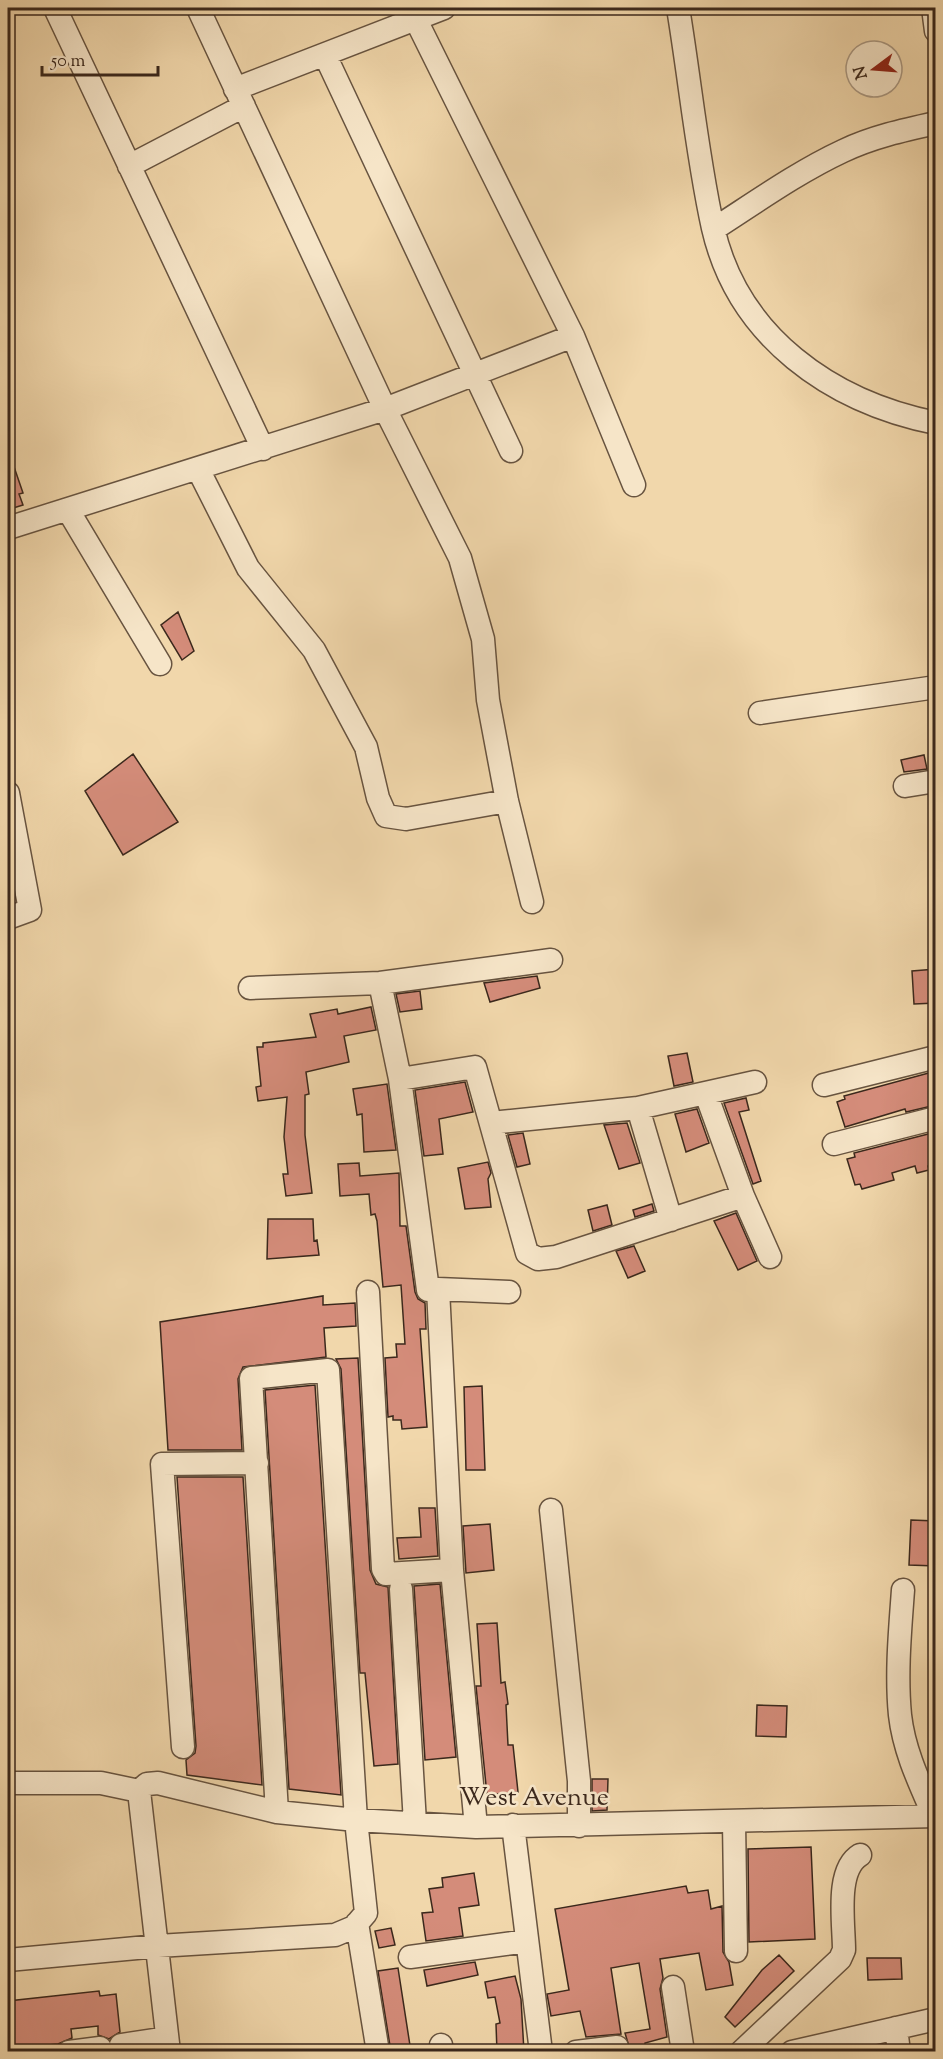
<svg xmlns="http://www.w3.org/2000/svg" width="943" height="2059" font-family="'Sorts Mill Goudy',serif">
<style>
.building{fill:#d48c7a;stroke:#3b281c;stroke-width:1.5}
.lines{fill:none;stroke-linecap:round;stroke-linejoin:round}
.minor-casing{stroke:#685440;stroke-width:25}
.minor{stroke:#f6e5c8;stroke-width:22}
.labels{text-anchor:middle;stroke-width:5;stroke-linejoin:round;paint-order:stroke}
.street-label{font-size:26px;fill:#3b281c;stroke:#f6e5c8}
</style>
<rect width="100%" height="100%" fill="#f1d7ab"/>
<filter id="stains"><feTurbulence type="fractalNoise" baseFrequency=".00333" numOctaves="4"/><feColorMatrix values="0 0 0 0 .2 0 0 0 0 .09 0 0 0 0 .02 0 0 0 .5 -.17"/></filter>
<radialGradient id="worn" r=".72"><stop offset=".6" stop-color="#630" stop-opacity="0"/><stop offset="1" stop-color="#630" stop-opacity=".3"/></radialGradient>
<path class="building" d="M8,458h3l12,35 -4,1 4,11 -13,4z
M178,612l16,39 -12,9 -21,-35z
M133,754l45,68 -55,33 -38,-64z
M924,755l3,14 -23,3 -3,-12z
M936,969v34l-22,1 -2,-33z
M537,976l3,12 -50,14 -6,-19z
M420,991l2,18 -22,3 -4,-18z
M371,1007l5,23 -32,6 5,26 -43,10 3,22 -4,1v40l7,58 -26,3 -3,-22h5l-4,-37 3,-40 -29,4 -2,-14 5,-1 -4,-39h6v-4l53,-6 -6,-23 27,-5 1,5z
M687,1053l6,29 -19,4 -6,-30z
M936,1071v34l-30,7 -1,-3 -60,18 -8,-25 8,-3 -1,-3z
M465,1082l8,30 -34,7 4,35 -19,2 -9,-66z
M387,1084l9,66 -32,2 -2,-38 -5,1 -4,-26z
M746,1098l3,12 -10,2 22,69 -8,3 -29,-81z
M697,1109l12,34 -23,9 -11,-38z
M627,1123l13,40 -21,6 -15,-44z
M936,1132v32l-8,2 1,4 -12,3 -2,-7 -23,7 2,7 -32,9 -2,-5 -5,1 -8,-26 8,-2 -1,-4z
M523,1133l7,31 -13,3 -9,-32z
M488,1162l3,11 -3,6 3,28 -26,2 -7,-41z
M359,1163l1,13 39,-3 1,53h6l9,66 3,7 7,4 1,26h-6l7,98 -25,2 -1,-9h-8v-4l-5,1 -3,-59 12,-1 -1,-13h9l-4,-59 -18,2 -6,-66 -2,-7 -4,1 -2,-21 -29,2 -2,-32z
M652,1204l2,7 -19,6 -2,-7z
M607,1205l5,20 -19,6 -5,-21z
M736,1213l21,48 -19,9 -24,-49z
M268,1219h45l1,22 3,-1 2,15 -52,4z
M634,1246l11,25 -17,7 -12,-27z
M323,1296v9l32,-2 1,23 -32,2 2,29 -83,10 -5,12 4,71h-74l-8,-128z
M358,1358l12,212 6,14 12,3 10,177 -24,2 -9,-93h-5l-19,-304 -5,-10z
M315,1385l26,410 -52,-6 -24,-399z
M482,1386l3,84h-19l-2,-83z
M177,1477h66l19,308 -75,-10 -1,-15 9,-7 1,-7z
M419,1508h16l3,48 -39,3 -2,-21 24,-1z
M911,1520l25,1v45l-27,-1z
M490,1524l4,46 -28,3 -3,-47z
M440,1584l16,173 -31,3 -11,-174z
M497,1623l4,60 4,-1 3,22 -2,1 2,40h5l5,47 -31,3 -11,-109h5l-4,-62z
M757,1705l30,1 -1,31 -30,-1z
M592,1779h16l-1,31 -15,1z
M811,1847l4,92 -66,3 -1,-93z
M474,1873l5,32 -20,3 4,28 -37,5 -4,-28 11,-1 -4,-23 14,-2 -1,-9z
M686,1886l2,7 20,-3 3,19 11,-3 1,46 6,10 4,23 -27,5 -7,-37 -39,6 3,19 -3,11 7,48 -22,6v5l-15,2 -5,-17 25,-4 -11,-66 -28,5 10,66 -35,3 -6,-26 -29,5 -4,-22 22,-4 -14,-81z
M391,1928l4,17 -16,3 -4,-17z
M779,1955l15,16 -59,56 -10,-10 37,-47z
M867,1958h34l1,21 -34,1z
M475,1962l3,13 -51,11 -3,-16z
M398,1968l13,84h-20l-13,-81z
M515,1976l6,23 3,53h-27l-1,-28 4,-1 -5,-26 -7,1 -3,-16z
M99,1991l1,5 16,-2 4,38 -11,7 -11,-4v-9l-27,3 1,9 -14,6 -50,5v-48z"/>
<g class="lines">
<g class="minor-casing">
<path id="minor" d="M55,8l208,441
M198,8l187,401 75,149 23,81 5,61 19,101 25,101
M678,8c12,72 19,148 35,220 25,109 118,174 223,195
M933,8l3,23
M416,20l157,316 61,149
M325,55l186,396
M235,89l209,-81
M129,166l115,-60
M714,229c42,-27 84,-57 129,-78 29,-14 61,-21 93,-28
M198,469l50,99 66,82 52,97 12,51 8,18 20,3 101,-18
M68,510l92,154
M8,528l377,-119 188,-73
M760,713l176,-26
M905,786l31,-5
M8,793l22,117 -22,8
M380,983l20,96 28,211
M250,988l130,-5 171,-23
M400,1079l75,-12 52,186 11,6 18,-2 187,-61
M824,1085l112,-28
M706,1094l37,102 27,61
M638,1108l33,112
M491,1123l147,-15 117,-26
M834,1144l102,-26
M368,1292l15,277 3,5 66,-4
M551,1510l28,271v45
M401,1589l14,234
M903,1590c-3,41 -7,84 -3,125 4,36 20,69 34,101
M183,1747l-21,-283 95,-1
M8,1783h93l38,8
M139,1791l8,-7 11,-1 119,29 79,8 120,7 460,-11
M139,1791l30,261
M734,1822l2,129
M513,1825l28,227
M476,1827l-24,-257 -14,-281 71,3
M357,1923l21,129
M410,1957l117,-16
M8,1960l150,-14 177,-11 19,-8 12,-14 -10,-93 -28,-450 -77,8 26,434
M673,1987l10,65
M896,2028l3,24
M121,2045l46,-7
M441,2045l1,7
M69,2052l31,-4
M576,2052l41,-5
M741,2052l99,-93 4,-9c0,-27 -9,-80 16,-95
M792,2052l144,-33"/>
</g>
<use href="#minor" class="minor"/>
</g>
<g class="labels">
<g class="street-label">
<text x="534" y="1805">West Avenue</text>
</g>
</g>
<rect width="943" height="2059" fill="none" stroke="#f1d7ab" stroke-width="30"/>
<rect x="9" y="9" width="925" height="2041" fill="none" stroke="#3b281c" stroke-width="3"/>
<rect x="15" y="15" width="913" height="2029" fill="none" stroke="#3b281c" stroke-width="1.5"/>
<g transform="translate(874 69) rotate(254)"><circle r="28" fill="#f6e5c8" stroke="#ab9983" stroke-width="1.5"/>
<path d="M0-4.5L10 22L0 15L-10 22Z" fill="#8f2418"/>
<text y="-9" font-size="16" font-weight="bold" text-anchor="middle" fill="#3b281c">N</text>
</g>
<path d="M42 66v9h116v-9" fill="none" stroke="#3b281c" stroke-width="3"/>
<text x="51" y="66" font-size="18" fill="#3b281c" stroke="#f6e5c8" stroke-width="4.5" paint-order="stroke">50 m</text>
<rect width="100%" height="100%" filter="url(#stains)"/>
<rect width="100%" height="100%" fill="url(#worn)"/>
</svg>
